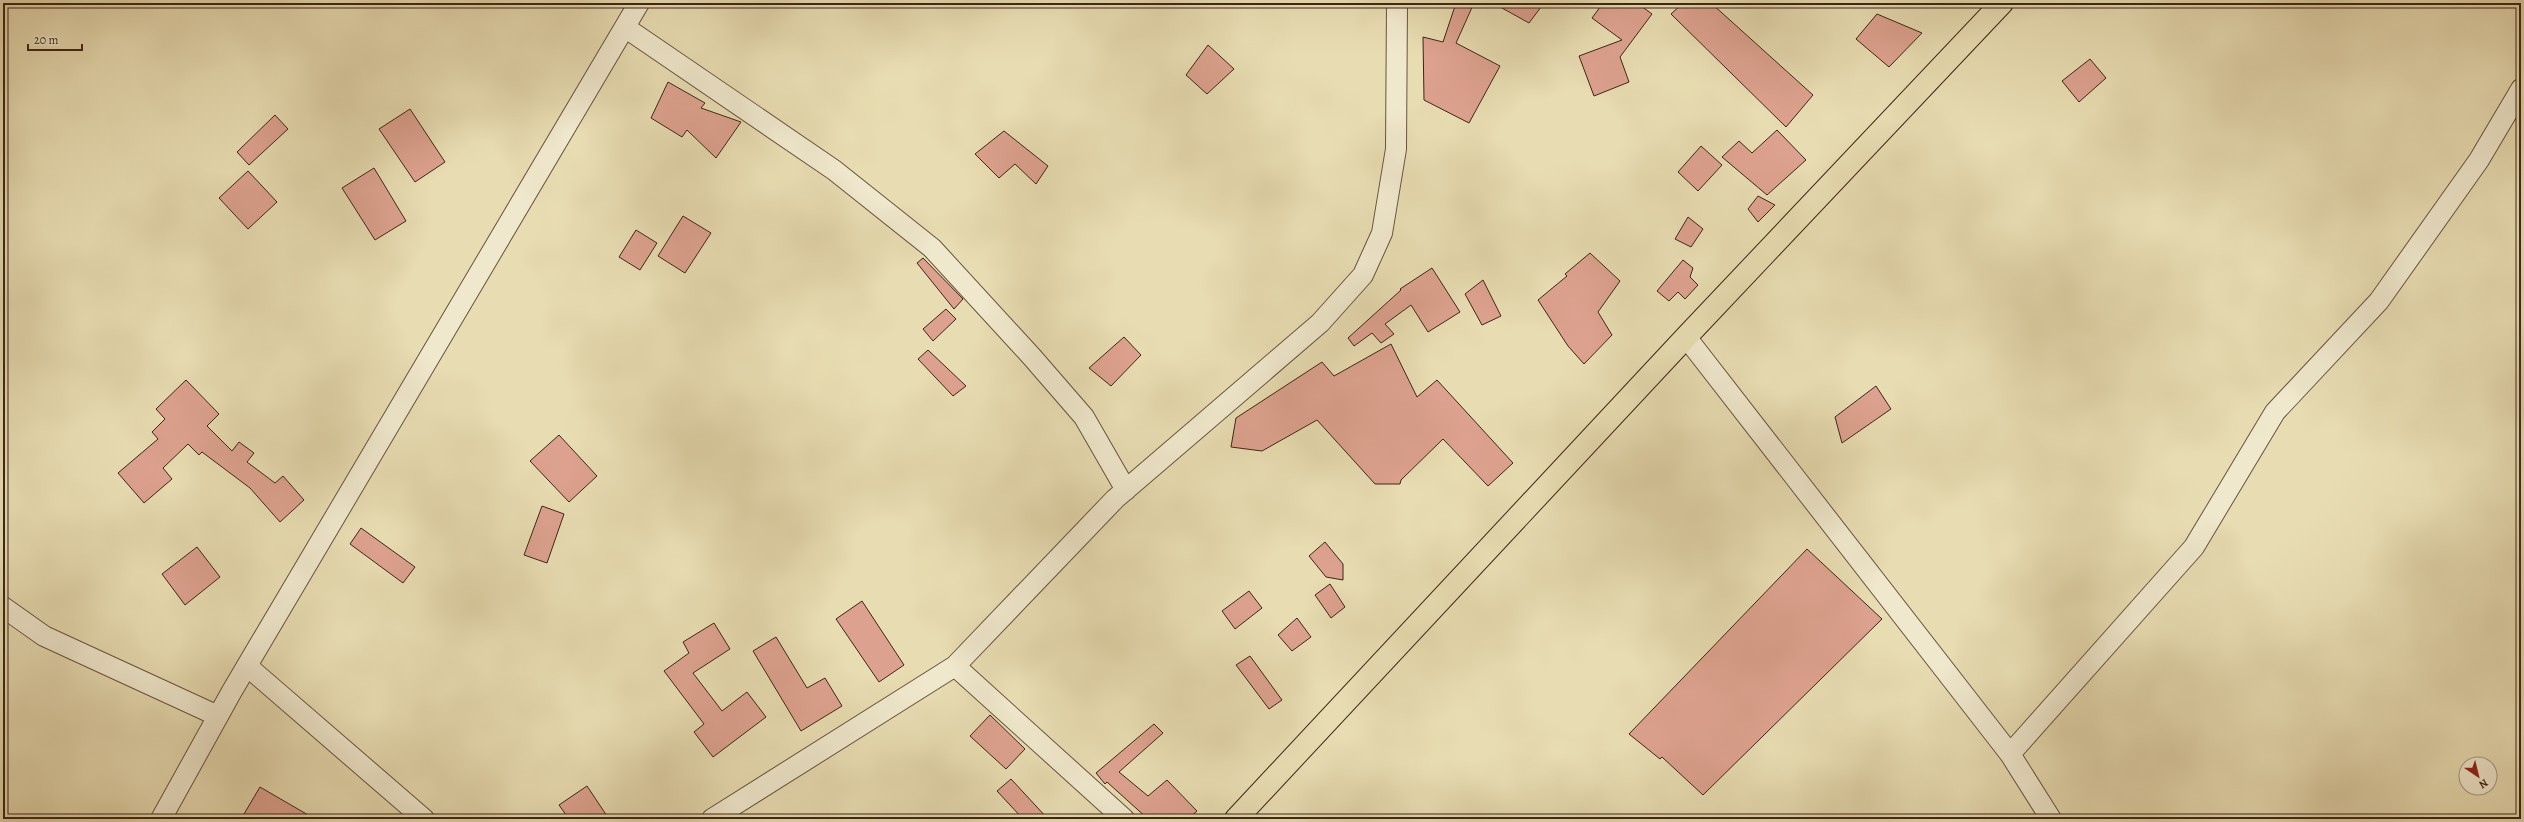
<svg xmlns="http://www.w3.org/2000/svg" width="2524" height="822" font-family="Alegreya,serif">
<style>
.building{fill:#dda28f;stroke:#3d2615}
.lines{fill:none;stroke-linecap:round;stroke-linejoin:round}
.minor-casing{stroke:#68543c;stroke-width:22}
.major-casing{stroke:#3d2615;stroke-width:24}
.minor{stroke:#f0e8cd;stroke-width:20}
.major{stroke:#e8dcb2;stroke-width:22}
</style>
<rect width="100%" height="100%" fill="#e8dcb2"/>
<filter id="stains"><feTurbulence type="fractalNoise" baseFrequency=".005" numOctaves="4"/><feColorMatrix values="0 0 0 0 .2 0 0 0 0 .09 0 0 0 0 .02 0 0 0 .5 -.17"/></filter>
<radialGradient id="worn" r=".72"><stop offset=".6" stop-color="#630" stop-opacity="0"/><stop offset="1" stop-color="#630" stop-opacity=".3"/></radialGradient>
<path class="building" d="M1456,3h18l-18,40 44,23 -31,57 -45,-23 -1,-63 20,5z
M1493,3h51l-15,20z
M1603,3h34l15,11 -32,43 9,25 -35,14 -15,-40 43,-16 -30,-22z
M1683,3h28l102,92 -27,32 -115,-113z
M1877,14l45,19 -33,34 -33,-28z
M1208,45l26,24 -27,25 -21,-19z
M2090,59l16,19 -27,24 -17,-21z
M668,82l37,21 -4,5 40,14 -25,36 -29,-28 -5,7 -31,-19z
M410,109l35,53 -30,20 -36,-53z
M275,115l13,14 -39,36 -12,-13z
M1777,130l29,30 -39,35 -45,-38 17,-16 13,12z
M1004,131l44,35 -12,18 -21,-20 -16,14 -24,-24z
M1701,146l21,19 -24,26 -20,-19z
M374,168l32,53 -31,19 -33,-52z
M248,171l29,31 -29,27 -29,-31z
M1758,196l17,9 -17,17 -10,-13z
M683,216l28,17 -26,40 -27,-17z
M1688,217l15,12 -12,18 -16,-8z
M636,230l21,13 -17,27 -21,-13z
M1590,253l30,28 -22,31 14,23 -28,29 -16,-18 -30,-46 29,-24 -2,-2z
M923,258l40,41 -9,10 -37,-46z
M1683,260l10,8 -3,9 8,8 -13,14 -7,-7 -9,9 -12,-10z
M1432,268l28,44 -32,20 -17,-27 -26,19 9,10 -13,9 -9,-10 -18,13 -6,-8 53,-48 -1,-1z
M1483,280l18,36 -19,9 -17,-31z
M946,309l10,10 -23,22 -10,-12z
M1124,337l17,18 -30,31 -22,-18z
M1391,344l26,53 20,-17 76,83 -25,23 -45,-47 -42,41 -1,4h-25l-58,-64 -55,31 -31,-4 5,-29 86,-56 12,14z
M928,350l38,36 -13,10 -35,-37z
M186,380l33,34 -12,12 25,25 7,-9 15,11 -7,9 28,21 8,-7 21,24 -24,22 -30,-34 -48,-36 -3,3 -11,-11 -25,24 9,11 -28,24 -26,-30 40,-34 -6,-7 13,-13 -9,-10z
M1876,386l15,23 -49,34 -7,-26z
M559,435l38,41 -28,26 -39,-41z
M542,506l22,8 -17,49 -23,-8z
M361,528l54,39 -12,16 -53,-39z
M1325,542l18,22v16l-17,-3 -17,-21z
M197,547l23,30 -35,28 -23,-31z
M1807,549l75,70 -179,176 -41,-38 -2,2 -31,-25z
M1330,584l15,23 -14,11 -16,-23z
M1249,591l13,17 -27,21 -13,-18z
M862,601l42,64 -25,17 -43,-63z
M1297,618l14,19 -19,14 -14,-16z
M714,623l16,26 -37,24 29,38 25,-19 19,25 -53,40 -19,-25 10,-8 -40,-53 25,-18 -6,-11z
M776,637l31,51 18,-10 17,28 -41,25 -48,-80z
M1250,656l32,44 -13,9 -33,-44z
M990,715l35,34 -19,20 -36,-33z
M1154,724l9,9 -44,39 29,24 19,-16 30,31 -9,8h-40l-41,-37 -2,2 -9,-11z
M1011,779l37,40h-25l-26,-28z
M587,786l22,33h-40l-10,-14z
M260,787l55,32h-74z"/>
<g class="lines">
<g class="minor-casing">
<path id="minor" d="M626,28l208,142 98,78 100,109 52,60 42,73
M1686,337l324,417 41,65
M3,607l41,29 174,80
M247,666l177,153
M955,666l169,153
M2010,754l184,-207 81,-135 104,-111 100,-141 42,-71
M161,819l71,-128 407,-688
M712,819l243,-153 160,-167 205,-176 43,-48 19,-42 14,-84 1,-146"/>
</g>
<g class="major-casing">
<path id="major" d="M1236,819l450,-482 316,-334"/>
</g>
<use href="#minor" class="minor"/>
<use href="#major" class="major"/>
</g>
<rect width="2524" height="822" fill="none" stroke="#e8dcb2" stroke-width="16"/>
<rect x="4" y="4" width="2516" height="814" fill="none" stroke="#3d2615" stroke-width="2"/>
<rect x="8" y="8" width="2508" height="806" fill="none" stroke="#3d2615"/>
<g transform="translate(2478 776) rotate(145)"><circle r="19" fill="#f0e8cd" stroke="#a89a83"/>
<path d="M0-3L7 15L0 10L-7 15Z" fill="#8f2418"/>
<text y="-6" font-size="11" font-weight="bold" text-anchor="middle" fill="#3d2615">N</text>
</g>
<path d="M28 44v6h54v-6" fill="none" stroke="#3d2615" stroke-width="2"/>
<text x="34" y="44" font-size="12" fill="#3d2615" stroke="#f0e8cd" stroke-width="3" paint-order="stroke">20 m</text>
<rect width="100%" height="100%" filter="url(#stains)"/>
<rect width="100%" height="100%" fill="url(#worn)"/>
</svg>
